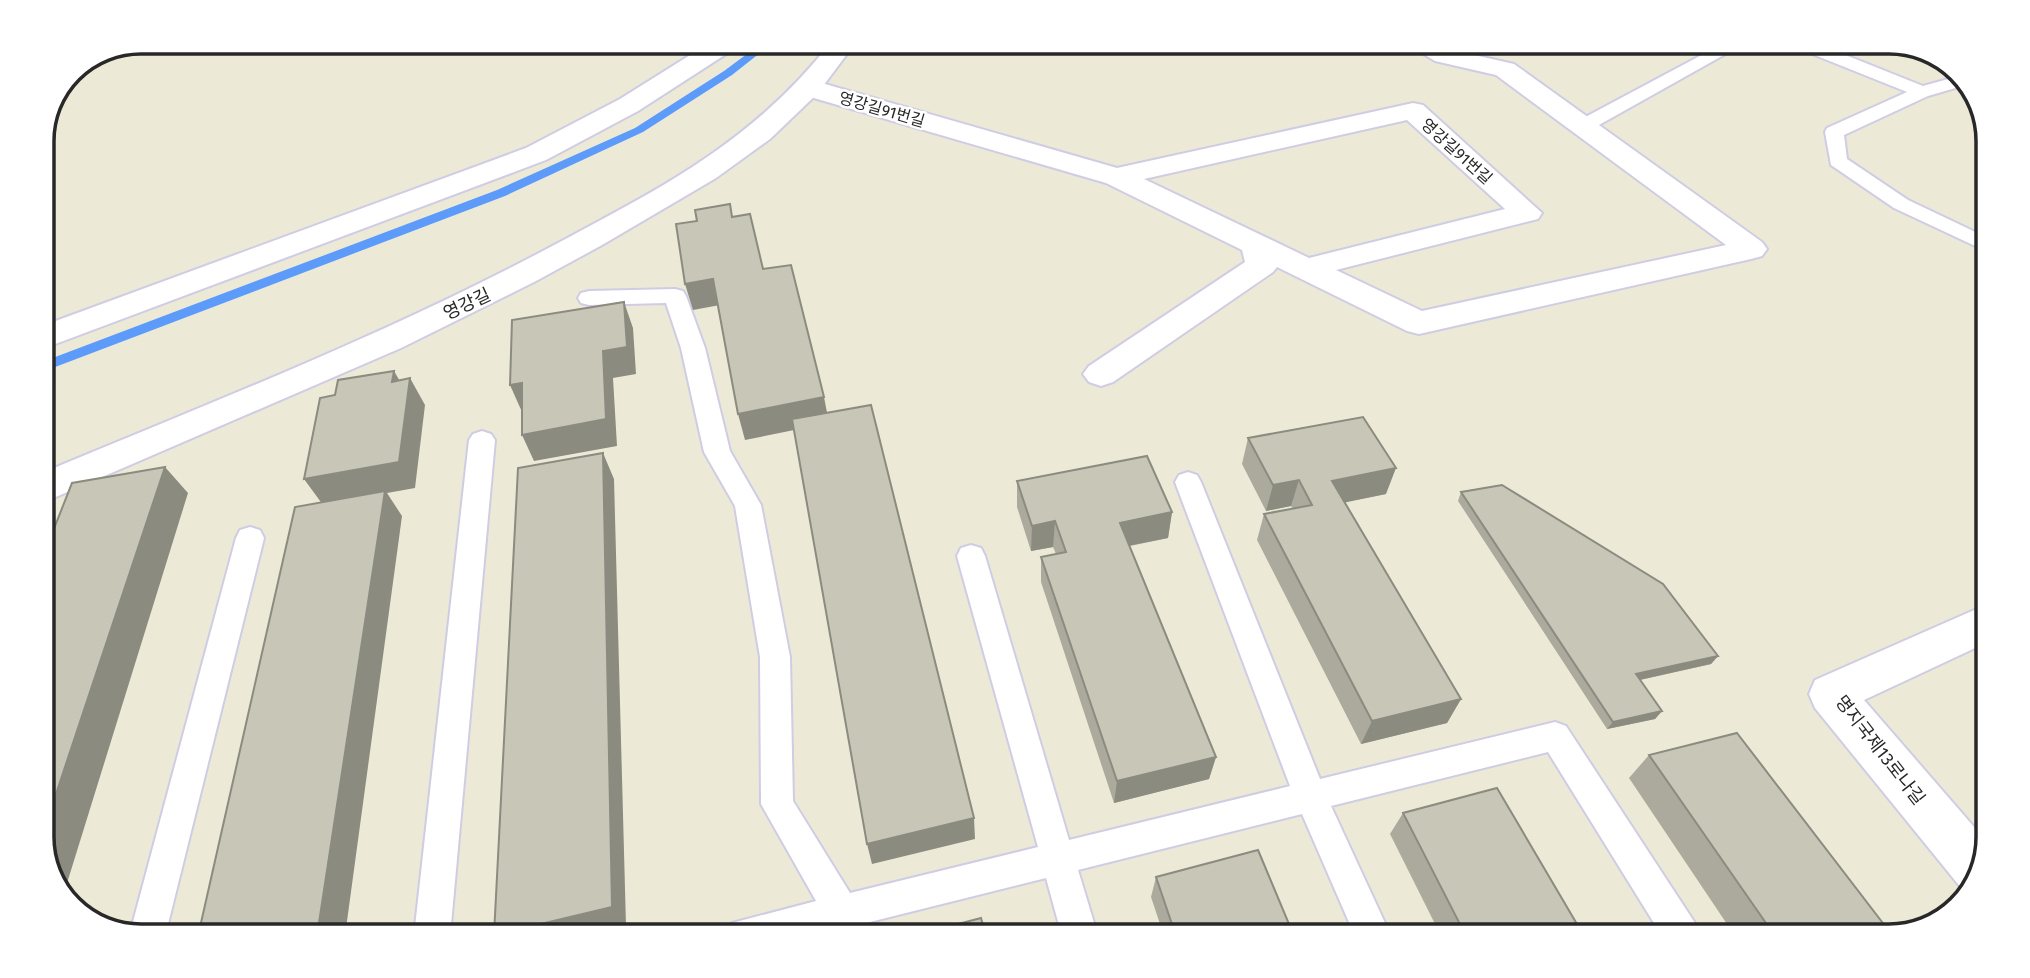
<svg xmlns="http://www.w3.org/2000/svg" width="2030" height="978" font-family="'Fira Sans','Noto Sans KR',sans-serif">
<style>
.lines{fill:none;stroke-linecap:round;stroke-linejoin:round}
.stream{fill:#5d9bfb;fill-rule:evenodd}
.service-casing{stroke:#d0cce3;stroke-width:4}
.minor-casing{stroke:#d0cce3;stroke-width:4}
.tertiary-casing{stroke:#d0cce3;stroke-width:4}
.service{fill:#fff;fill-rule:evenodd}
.minor{fill:#fff;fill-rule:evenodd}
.tertiary{fill:#fff;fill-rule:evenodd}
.wall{fill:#abaa9d}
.shaded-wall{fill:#8b8b80}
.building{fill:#c7c6b7;stroke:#8b8b80;stroke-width:2}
.labels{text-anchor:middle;stroke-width:5;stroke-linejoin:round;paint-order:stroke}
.far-street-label{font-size:16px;fill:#282828;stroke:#fff}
.street-label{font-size:18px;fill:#282828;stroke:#fff}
.rim{fill:none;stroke:#282828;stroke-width:3.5}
</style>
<rect width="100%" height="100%" fill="#ecead7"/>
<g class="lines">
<path class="stream" d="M763,42h11l-42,33 -89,57 -138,64 -463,176v-10l455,-172 138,-62 89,-57z"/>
<g class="service-casing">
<path id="service" d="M1726,42h21l-157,88h-14l-2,-4 2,-4z
M1790,42h23l110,44 36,-10 10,8 -41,12 -84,39 3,24 61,41 80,38v14l-94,-44 -63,-43 -6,-33 2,-4 80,-36 -115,-46z
M675,289l8,2 3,5 19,52 25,103 31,54 29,152 3,144 57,92 188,-46 -81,-291 4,-8 10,-3 10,3 4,8 84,284 221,-54 -115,-304 4,-7 9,-3 9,3 4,7 119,297 235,-57 11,4 129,197 5,13h-38l-114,-184 -217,54 60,130h-36l-53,-122 -224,56 20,66h-36l-16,-58 -184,46 2,12h-36v-3l-12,3h-89l5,-13 84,-22 -55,-97 -1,-147 -25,-151 -31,-54 -23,-104 -15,-45 -77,2 -8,-2 -3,-5 3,-5 8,-2z
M482,431l9,3 4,6 -45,496h-36l55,-496 4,-6z
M250,527l10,3 4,8 -99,398 -35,-3 106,-395 4,-8z"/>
</g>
<g class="minor-casing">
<path id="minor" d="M711,42h29l-3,5 -99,64 -92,49 -504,189v-23l484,-178 94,-49z
M1409,42h30l13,8 62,14 248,178 5,7 -5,7 -11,3 -332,75 -12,-3 -130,-64 -4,5 -160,110 -12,4 -12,-4 -6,-8 6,-8 156,-104 -3,-12 -136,-67 -306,-89 -4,-6 4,-6 9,-2 9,2 299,86 296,-65 10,2 119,108 -4,6 -202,51 86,41 304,-66 -230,-170 -61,-14 -23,-14zM1407,120l98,89 -196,49 -165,-79z
M1988,604v38l-124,58 123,142 -9,38 -10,12 -6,-3 -147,-181 -6,-14 6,-14z"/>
</g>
<g class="tertiary-casing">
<path id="tertiary" d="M831,42h25l-39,52 -47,45 -54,39 -114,67 -66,36 -135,67 -359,155v-30c173,-72 348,-140 514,-229 107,-57 199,-104 275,-202z"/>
</g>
<use href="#service" class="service"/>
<use href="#minor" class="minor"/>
<use href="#tertiary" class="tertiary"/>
</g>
<path class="wall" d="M1248,438l138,56 -41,8 116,197 -14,24 -86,21 -104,-204 7,-26 29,-5 -2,-3 -25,5 -24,-47z
M1017,481l155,31 -4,26 -38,8 86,211 -7,22 -95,24 -73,-221v-25l15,-3 -3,-7 -22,4 -14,-44z
M1461,492l257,164 -7,8 -71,16 22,31 -7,8 -48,10 -149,-228z
M1649,755l240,181h-154l-106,-158z
M1403,813l181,123h-143l-51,-102z
M1156,877l138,59h-130l-13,-39z"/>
<path class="shaded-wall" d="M713,279l7,26 -27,5 -8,-26z
M624,302l9,26 3,46 -23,4 4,68 -83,15 -12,-26 81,-84z
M394,371l14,24 2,-17 15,27 -10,83 -28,5 15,23 -57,420h-28l6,-431 -19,-26 88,-97z
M522,383v29l-12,-27z
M824,397l5,26 -84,17 -7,-26z
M603,453l11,26 12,447 -40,10h-91z
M165,467l23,26 -125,403 -4,-4 -17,-48v-8z
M1396,468l-10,26 -63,13 9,-26z
M1299,480l-8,26 -25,5 7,-26z
M1172,512l-4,26 -51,10 3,-25z
M1055,521l-2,26 -22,4 1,-25z
M1718,656l-7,8 -81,18 6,-8z
M1461,699l-14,24 -86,21 11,-23z
M1662,711l-7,8 -48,10 6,-7z
M1216,757l-7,22 -95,24 3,-22z
M974,818l1,21 -103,25 -5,-20z"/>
<path class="building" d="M730,204l2,13 18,-3 13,55 28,-4 33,132 -86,17 -25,-135 -28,5 -9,-60 21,-3 -2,-11z
M624,302l3,45 -24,4 3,68 -84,16v-52l-12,2 2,-65z
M394,371l-2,11 18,-4 -11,84 -95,17 16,-81 15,-3 3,-15z
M871,405l103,413 -107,26 -75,-425z
M1363,417l33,51 -64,13 129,218 -89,22 -108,-207 48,-9 -13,-25 -26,5 -25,-47z
M603,453l9,454 -118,28 24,-467z
M1147,456l25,56 -52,11 96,234 -99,24 -76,-224 25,-5 -11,-31 -23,5 -15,-45z
M165,467l-123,369v-277l30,-76z
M1502,485l161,99 55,72 -82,18 26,37 -49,11 -152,-230z
M385,491l-68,445h-119l97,-429z
M1737,733l155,202 -117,1 -126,-181z
M1497,788l87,148h-118l-63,-123z
M1258,850l36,86h-118l-20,-59z
M981,918l5,18h-74z"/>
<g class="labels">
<g class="far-street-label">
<text transform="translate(882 109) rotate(16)" y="6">영강길91번길</text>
<text transform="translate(1457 151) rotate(42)" y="6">영강길91번길</text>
</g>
<g class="street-label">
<text transform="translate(467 304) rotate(-25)" y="6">영강길</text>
<text transform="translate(1880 750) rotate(52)" y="6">명지국제13로나길</text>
</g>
</g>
<path d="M0 0H2030V978H0ZM141 54H1889A87 87 0 0 1 1976 141V837A87 87 0 0 1 1889 924H141A87 87 0 0 1 54 837V141A87 87 0 0 1 141 54Z" fill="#fff" fill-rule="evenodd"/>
<path class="rim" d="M141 54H1889A87 87 0 0 1 1976 141V837A87 87 0 0 1 1889 924H141A87 87 0 0 1 54 837V141A87 87 0 0 1 141 54Z"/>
</svg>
